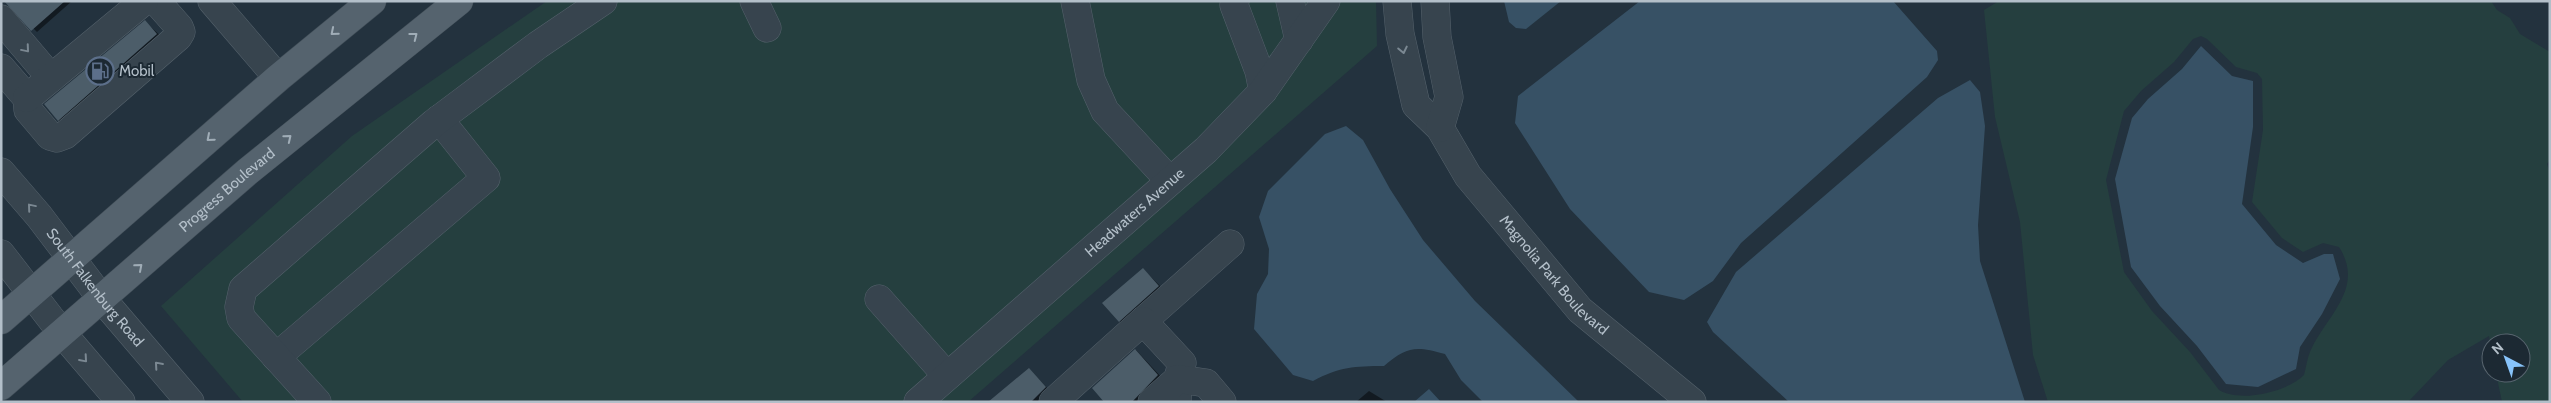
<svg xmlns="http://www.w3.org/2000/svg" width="2551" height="403" font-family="Cabin,sans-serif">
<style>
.green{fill:#253f3f;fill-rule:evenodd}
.water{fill:#375165}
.shadow{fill:#0007}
.building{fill:#4c5d69}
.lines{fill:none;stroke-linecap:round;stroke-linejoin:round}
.minor-casing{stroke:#55626c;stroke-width:29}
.major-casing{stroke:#404d57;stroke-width:29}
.minor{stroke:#37444e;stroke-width:28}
.major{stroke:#55636e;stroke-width:28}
.oneway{stroke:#a0adb7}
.oneway2{stroke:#7b8892}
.labels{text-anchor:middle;stroke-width:4;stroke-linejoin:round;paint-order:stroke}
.poi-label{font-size:15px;fill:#b3bfc9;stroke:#1c2933;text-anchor:start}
.street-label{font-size:15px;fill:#b3bfc9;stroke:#1c2933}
</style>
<rect width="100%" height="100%" fill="#23323e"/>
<path class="green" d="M547,1h829l1,45 -409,356h-725l-82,-96 191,-170z
M1999,1h492l6,9 13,8 10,16 30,18v108l-3,4 3,9v229h-48l-6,-29h25v-30h-30v2l-2,-9 -41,24 -40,42h-360l-15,-47 -13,-133 -25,-105 -11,-107zM2201,36l6,3 29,28 21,6 5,6 1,51 -11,72 30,36 21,14 20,-9 16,4c27,42 -14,70 -29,105 -3,7 -4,16 -6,23 -17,17 -64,28 -85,15l-29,-38 -38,-41 -28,-39 -18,-92 18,-69 17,-20 33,-29 19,-23z"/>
<path class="water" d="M1504,1h57l-35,28 -10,-1 -7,-6z
M1640,1h253l44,50 1,9 -11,17 -186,166 -28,38 -29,19 -35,-8 -79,-83 -55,-86 3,-27z
M2201,46l31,30 21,5v46l-11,77 34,41 27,18 21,-9h9l7,25 -18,35 -22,33 -4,22 -38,18 -32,-3 -29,-38 -37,-40 -29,-39 -16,-88 17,-61 16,-19 34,-30z
M1970,80l10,12 5,34 -7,99 2,36 45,141h-236l-76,-70 -6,-10 29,-50 202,-174z
M1346,126l17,14 27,49 33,51 52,61 104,101h-96l-22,-22 -16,-26c-29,-8 -38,-8 -61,12 -29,0 -45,1 -71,15l-20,-6 -39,-46 3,-35 11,-20 1,-25 -10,-32 9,-26 57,-57z
M1429,389l12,13h-27z"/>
<path class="shadow" d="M6,1h66l-35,31z
M145,22l17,15 -99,86 -5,-3z
M1143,269l20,20 -39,35 -5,-3z
M1136,350l27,29 -25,23h-33z
M1029,369l21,22 -12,11h-48z
M1369,391l18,11h-31z"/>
<path class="building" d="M4,1h61l-34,30z
M145,20l12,14 -99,87 -14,-17z
M1143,268l16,18 -40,36 -17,-19z
M1135,349l23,26 -26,27h-28l-12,-14z
M1029,368l17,19 -15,15h-43z"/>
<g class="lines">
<g class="minor-casing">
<g id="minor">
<path d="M212,1l66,77"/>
<path d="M754,1l13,27"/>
<path d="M1075,1l16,79 14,31 65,70"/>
<path d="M1235,1l-1,4 25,66 4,20"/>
<path d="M1290,1l9,39"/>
<path id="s1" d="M1397,1l3,33 16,71 24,23 28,48 112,134 112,92"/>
<path d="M1435,1l2,36 12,60 -9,31"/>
<path d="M1,19l50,59"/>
<path d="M1,68l26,30 1,12 22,26 7,2 8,-3 113,-98 3,-5 -2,-5 -23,-26"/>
<path d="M27,98l117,-97"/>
<path id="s2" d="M1,172l38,44 63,83 88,103"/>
<path d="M1,254l61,79 59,69"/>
<path d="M879,299l68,77"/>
<path d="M1143,321l87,-77"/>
<path d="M276,357l210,-179 -47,-59"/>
<path d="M317,402l-76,-84 -2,-11 4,-18 191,-166 104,-78 65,-44"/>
<path id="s3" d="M918,402l288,-252 57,-59 63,-90"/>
<path d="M1053,402l90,-81 39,42 -4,16 -1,23"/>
<path d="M1152,402l26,-23 28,4 16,19"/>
</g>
</g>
<g class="major-casing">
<g id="major">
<path d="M1,320l277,-242 94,-77"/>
<path id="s4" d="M1,386l246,-214 212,-171"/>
</g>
</g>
<use href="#minor" class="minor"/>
<use href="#major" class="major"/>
</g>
<defs><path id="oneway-chevron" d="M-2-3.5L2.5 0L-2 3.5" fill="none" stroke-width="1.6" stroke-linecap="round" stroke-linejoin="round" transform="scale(1.25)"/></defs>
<g class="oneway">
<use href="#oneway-chevron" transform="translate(334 32) rotate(140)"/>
<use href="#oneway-chevron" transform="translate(414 36) rotate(-38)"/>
<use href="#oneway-chevron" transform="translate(210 138) rotate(139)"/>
<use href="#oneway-chevron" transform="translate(288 138) rotate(-39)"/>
<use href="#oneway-chevron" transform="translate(139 267) rotate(-41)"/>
</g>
<g class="oneway2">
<use href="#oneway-chevron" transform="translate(26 49) rotate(50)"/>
<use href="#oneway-chevron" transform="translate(1403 50) rotate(78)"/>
<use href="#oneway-chevron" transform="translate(31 207) rotate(-130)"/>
<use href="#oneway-chevron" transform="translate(84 359) rotate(49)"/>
<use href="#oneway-chevron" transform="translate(158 365) rotate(-131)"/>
</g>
<defs>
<g id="fuel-ring" transform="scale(1.4375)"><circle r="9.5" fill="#1c2933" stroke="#5c6f8a" stroke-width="1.5"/><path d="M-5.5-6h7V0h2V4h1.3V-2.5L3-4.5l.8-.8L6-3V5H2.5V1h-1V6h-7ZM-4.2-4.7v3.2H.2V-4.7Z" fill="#5c6f8a"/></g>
</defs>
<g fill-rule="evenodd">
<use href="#fuel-ring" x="100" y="71"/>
</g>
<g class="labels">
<g class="poi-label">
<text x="119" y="76">Mobil</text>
</g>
<g class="street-label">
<text dy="5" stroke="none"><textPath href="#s4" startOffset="299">Progress Boulevard</textPath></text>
<text dy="5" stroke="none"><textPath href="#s3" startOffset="288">Headwaters Avenue</textPath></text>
<text dy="5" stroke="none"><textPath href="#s1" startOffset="326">Magnolia Park Boulevard</textPath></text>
<text dy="5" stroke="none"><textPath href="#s2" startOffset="149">South Falkenburg Road</textPath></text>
</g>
</g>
<rect width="2551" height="403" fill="none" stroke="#b3bfc9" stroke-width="5"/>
<g transform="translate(2506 358) rotate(319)"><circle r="24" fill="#1c2933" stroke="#58656f"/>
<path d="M0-4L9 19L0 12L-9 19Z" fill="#87c3fa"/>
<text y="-8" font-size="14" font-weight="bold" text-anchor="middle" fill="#b3bfc9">N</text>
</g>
</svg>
